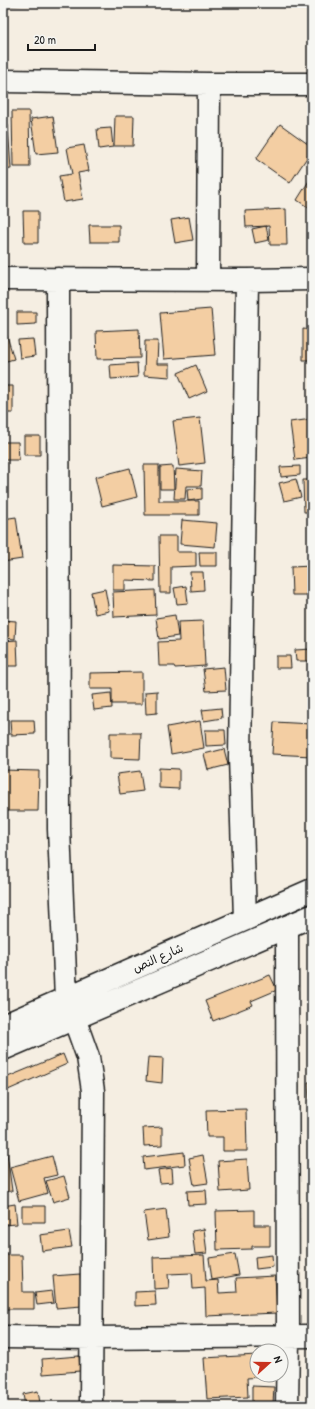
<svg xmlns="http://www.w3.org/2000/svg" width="315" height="1409" font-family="'Patrick Hand','Playpen Sans Arabic',sans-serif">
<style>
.building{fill:#f3cea3;stroke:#1c1c1c}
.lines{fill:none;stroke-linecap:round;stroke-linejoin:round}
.minor-casing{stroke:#1c1c1c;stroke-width:25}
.secondary-casing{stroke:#1c1c1c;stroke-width:25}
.minor{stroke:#f6f6f2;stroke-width:22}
.secondary{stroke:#f6f6f2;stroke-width:22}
.labels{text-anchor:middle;stroke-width:4;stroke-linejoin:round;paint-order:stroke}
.street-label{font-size:12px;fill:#1c1c1c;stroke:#f6f6f2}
</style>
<rect width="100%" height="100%" fill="#f5eee2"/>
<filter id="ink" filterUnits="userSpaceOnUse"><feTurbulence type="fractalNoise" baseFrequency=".025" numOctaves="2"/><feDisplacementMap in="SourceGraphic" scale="8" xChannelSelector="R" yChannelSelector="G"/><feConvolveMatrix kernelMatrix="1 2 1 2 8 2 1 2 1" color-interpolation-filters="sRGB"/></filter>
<g filter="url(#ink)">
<path class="building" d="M3,3h25v1l-25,2z
M12,111h17l1,56h-17z
M53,116l5,36 -22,2 -5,-35z
M115,116h19l-1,30h-19z
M280,124l32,23v3l-22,33 -34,-24z
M3,125h5l3,44 -8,1z
M111,128l2,19 -14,2 -2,-20z
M84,145l5,26 -11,2 5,26 -19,3 -5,-26 13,-2 -5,-26z
M312,176v34l-15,-10z
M286,209l1,36h-17l-1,-19 -23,1 -1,-16z
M23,211h15v32h-14z
M189,217l4,23 -18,3 -4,-23z
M89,225h30v17h-29z
M266,226l3,14 -14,3 -3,-14z
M211,309l4,46 -51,4 -4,-46z
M17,312h19v12l-19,1z
M139,329l1,29 -43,1 -1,-28z
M303,329l9,1v30h-9z
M7,336l7,23 -11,3v-25z
M33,339l2,17 -15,2 -2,-18z
M145,341h13l-1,23h13v13l-26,-2z
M137,363l1,14 -27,2 -1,-14z
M196,365l11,26 -18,8 -11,-26z
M3,386h10v27h-10z
M200,418l5,45 -26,3 -6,-45z
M312,419v39l-17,2 -5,-38z
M24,436h16v19h-16z
M3,442h15l1,18h-16z
M144,465h15v36h40v14h-54z
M173,466l1,23h-14v-22z
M300,466v9l-19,2 -1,-10z
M130,468l7,29 -35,9 -7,-29z
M176,469l26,2 -1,15h-15l-1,13h-11z
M296,479l5,18 -17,4 -5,-18z
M303,480h9v32h-8z
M202,488v11l-14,2 -1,-12z
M16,517l6,42 -19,3v-43z
M182,520l35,3 -2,24 -35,-3z
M159,536h18v16h19v14l-25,1v26h-11z
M199,552h18v14h-17z
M113,565l42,1v15l-30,-1v10h-12z
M312,566v29h-20l-1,-28z
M190,572h13l1,18 -13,1z
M186,586l2,17 -11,1 -3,-16z
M105,589l4,22 -14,3 -4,-22z
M155,590l1,25 -42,2 -1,-25z
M175,615l3,21 -19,3 -3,-21z
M3,620l13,1 -1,18 -12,-1z
M203,621l2,45 -30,2 -1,-2h-15l-1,-24 21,-1 -1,-19z
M17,640l1,26h-15v-25z
M312,649v12h-16l-1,-11z
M276,656h14l1,12h-15z
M224,667l2,23 -20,1 -3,-22z
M142,672v32h-30v-15h-22v-16z
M157,691v22l-11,1 -1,-22z
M111,693l1,15 -18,2 -2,-15z
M221,708l1,10 -18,3 -2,-11z
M10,720h24l1,14 -24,1z
M200,721l4,27 -33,6 -4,-27z
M274,722l38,2v32l-40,-2z
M205,730h20l1,15 -20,1z
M110,733h31l-1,26 -30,-1z
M224,749l4,16 -20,5 -4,-16z
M159,768l20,1v20l-20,-1z
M3,770l36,1 -1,40h-35z
M140,771l3,20 -23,3 -3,-20z
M270,975l7,15 -26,11 2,4 -40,16 -8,-20z
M63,1054l4,10 -59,26 -5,-11z
M148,1057l15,1 -1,25 -16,-2z
M308,1082h4v21h-3z
M246,1109l1,42h-24v-14h-16l-1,-27z
M162,1127v18l-18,1 -1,-18z
M184,1152l1,13 -41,5 -1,-13z
M7,1153l5,38 -9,1v-38z
M203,1155l5,28 -14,2 -5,-27z
M52,1156l5,19 -13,3 4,15 -29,8 -9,-34z
M247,1159l2,31 -29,2 -2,-31z
M172,1168l1,14 -13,1 -2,-13z
M64,1176l6,21 -17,5 -7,-21z
M206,1190l1,14 -19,1 -1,-14z
M15,1204l2,20 -14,1v-19z
M22,1206h23v16h-23z
M166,1209l3,28 -21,3 -4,-28z
M254,1210v15h16v21h-18v3l-35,1 -1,-39z
M204,1229l3,24 -12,1 -3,-23z
M69,1231l3,16 -30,4 -2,-16z
M235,1254l4,21 -27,5 -3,-22z
M3,1255h19l1,37h11v17h-31z
M204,1255l2,26 12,-1 1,13 18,-1 -1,-14 39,-2 2,37 -71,3 -1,-28 -12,1 -1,-16 -24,1 1,14 -15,1 -1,-32z
M272,1255l1,12 -17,2 -1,-12z
M80,1274l2,32 -26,2 -3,-32z
M52,1291l2,12 -17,2 -2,-12z
M155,1291l1,14 -21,1v-14z
M257,1355v20h16v1l-26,2 1,19 -41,2 -3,-41z
M79,1356l1,15 -37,3 -1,-15z
M252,1386l22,1 -1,17h-21z
M38,1391l2,12 -15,3 -2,-12z"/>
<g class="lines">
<g class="minor-casing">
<path id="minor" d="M3,81l206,3h103
M3,279l244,1 65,-1
M58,279l1,550 7,170
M208,279l1,-195
M245,919l-5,-162 7,-477
M287,927l1,410 -1,69
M74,1018l14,39 5,34 -2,315
M3,1337l89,1 220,-2"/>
</g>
<g class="secondary-casing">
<path id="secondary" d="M3,1026l309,-136
M3,1049l309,-133"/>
</g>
<use href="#minor" class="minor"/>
<use href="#secondary" class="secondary"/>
</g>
</g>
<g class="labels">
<g class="street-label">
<text transform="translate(158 958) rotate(-24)" y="4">شارع النص</text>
</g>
</g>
<rect width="315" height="1409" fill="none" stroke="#f6f6f2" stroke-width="16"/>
<rect x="8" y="8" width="299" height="1393" fill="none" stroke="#1c1c1c" stroke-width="1.5" filter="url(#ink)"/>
<g transform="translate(269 1363) rotate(69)"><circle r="19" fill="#f6f6f2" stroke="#9f9f9c"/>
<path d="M0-3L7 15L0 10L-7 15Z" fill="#c8321e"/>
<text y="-6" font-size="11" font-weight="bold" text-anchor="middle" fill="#1c1c1c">N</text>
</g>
<path d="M28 44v6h67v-6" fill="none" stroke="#1c1c1c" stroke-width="2"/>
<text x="34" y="44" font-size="12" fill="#1c1c1c" stroke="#f6f6f2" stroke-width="3" paint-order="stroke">20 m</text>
</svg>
